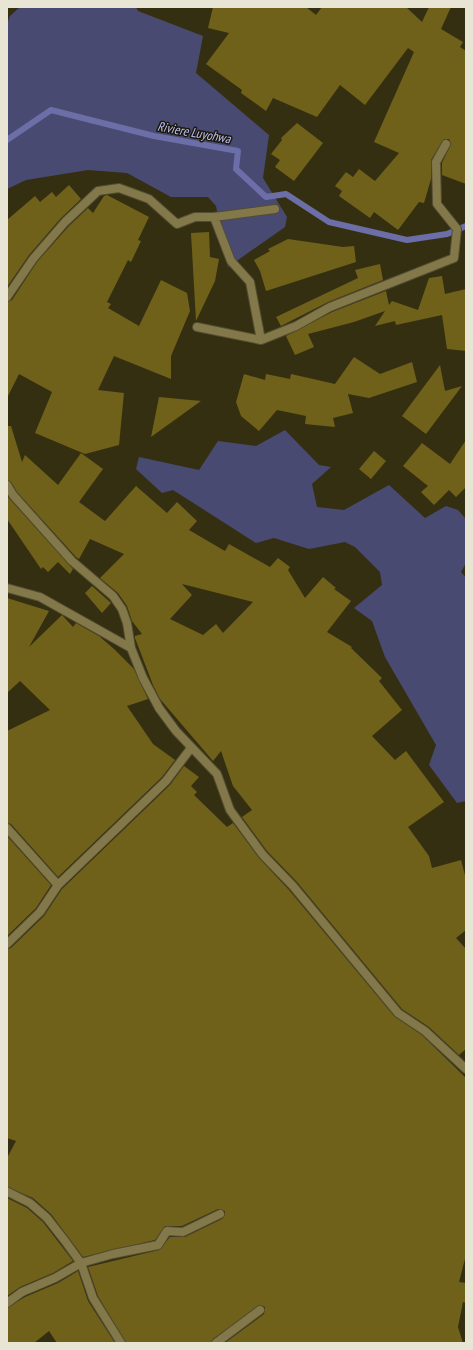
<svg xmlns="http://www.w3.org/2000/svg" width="473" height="1350" font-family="'PT Sans Narrow',sans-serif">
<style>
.green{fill:#494a72}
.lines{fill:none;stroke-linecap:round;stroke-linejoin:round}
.stream{stroke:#6c6ea8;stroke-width:6}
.building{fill:#6f611a;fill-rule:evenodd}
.street-casing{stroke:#524c31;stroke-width:10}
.street{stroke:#827849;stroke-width:8}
.labels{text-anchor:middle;stroke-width:3;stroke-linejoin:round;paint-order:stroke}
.water-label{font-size:13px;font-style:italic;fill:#bdc0f4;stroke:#1a180b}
</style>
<rect width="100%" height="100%" fill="#352f12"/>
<path class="green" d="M20,7h116l2,4 65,25 -7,37 73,62 -6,43 24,39 -2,10 -57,40 -12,-61 -8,-9h-37l-44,-24 -39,-3 -62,10 -19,9v-165l3,-8z
M285,430l34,35 12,2 -19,17 5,23 27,3 45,-25 36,33 21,-12 12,4 8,9v44l-5,9 5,6v223l-9,2 -28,-38 7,-20 -51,-88 -13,-36 -18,-13 28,-23 -2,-13 -25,-25 -10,-5 -36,7 -35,-11 -18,5 -83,-53 -11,3 -26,-24 3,-12 60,13 19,-29 38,5z"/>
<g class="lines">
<path class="stream" d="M7,140l44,-30 103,26 84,15 -2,18 30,28 20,-3 43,28 78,18 40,-6 19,-8"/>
</g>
<path class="building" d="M213,7h93l10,8 6,-8h84l16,15 7,-15h22l-10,22 22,13 -3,5 6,4v133l-24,-9v-12l9,-19 -2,-5h-5l-13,21v19l-7,24 -5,-1 -21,28 -24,-18 -4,6 -31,-22 3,-5 -7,-5 11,-14 7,5 6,-8 16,12 24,-28 -25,-11 40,-90 -6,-4 -43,57 -25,-20 -23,32 -44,-19 -7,13 -25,-18 1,-3 -36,-26 23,-31 -21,-5z
M297,123l26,20 -29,38 -19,-14 5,-7 -9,-6 11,-14 -1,-2z
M69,185l12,14 -20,19 -32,37 -22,32v-67l28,-24 5,6 12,-10 4,5z
M107,195l42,22 -11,23 3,1 -10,21 -3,-2 -21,42 4,2 -3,4 31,18 22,-46 26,13 3,18 -19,45v23l-57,-23 -16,34 26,3 -5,52 -34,9 -50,-21 17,-41 -33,-18 -12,24v-96l5,-2 25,-38 32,-36 19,-18 5,5 11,-17z
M209,232l1,25 9,2 -4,22 -19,40 -5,-88z
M288,239l55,8 11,-1 2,16 -90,29 -6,-20 -6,-11 16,-9 -2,-2z
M380,264l3,16 -55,22 -47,24 -5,-9 82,-39 -3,-8z
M442,276l3,18 21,-5v62l-19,-2 -5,-34 -46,10 -1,-4 -20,5 10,-15 -31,11 -46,12 6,13 -19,8 -9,-19 46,-24 54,-21 3,14 3,-4 26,9 11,-32z
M354,357l26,17 32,-12 5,20 -48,16 -21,-4 5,19 -20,5 2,9 -30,-3 1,-8 -29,-6 -18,21 -18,-15 -5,-14 8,-28 21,6 1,-6 24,5 1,-5 44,10z
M440,365l5,26 17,-5 -36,48 -24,-18z
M159,397l42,4 -50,36z
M7,426h4l11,36 3,-7 33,30 23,-32 22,16 -24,33 26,19 31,-35 31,27 10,-11 20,19 -8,9 36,21 4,-7 41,23 8,-9 12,9 -2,3 17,28 18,-21 13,11 -2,1 17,12 -24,31 25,15 -1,1 31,30 -3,3 23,29 -30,26 23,24 11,-9 38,51 -36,25 21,29 3,12 29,-8 5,19v51l-10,8 10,11v100l-7,6 -30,-28 -27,-18 -105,-127 -30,-31 -25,-34 10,-7 -19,-24 -12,-35 -8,10 -53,-62 -7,-14 -18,-47v-2l7,-2 -10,-13 -5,-15 -9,-13 -18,-15 24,-24 -34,-15 -11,20 -3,-2 -59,-65 -6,-10 -4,-2zM182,584l12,3 59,15 -30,31 -7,-9 -13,11 -33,-16 22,-24z
M466,440v47l-10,10 -7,-7 -15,15 -13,-13 7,-6 -25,-20 19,-23 28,21z
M374,451l12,10 -15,18 -12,-10z
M7,496l66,73 -3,5 -12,-12 -10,10 -5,-5 -2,2 -34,-50z
M92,586l19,17 -9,10 -17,-20z
M7,598l42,13 -20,36 33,-32 11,12 3,-4 23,13 15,13 20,20 14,30 -21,7 26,38 22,16 -13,17 -104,100 -47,-53 -4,-1v-92l43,-21 -30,-29 -13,12z
M184,766l15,11 -8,9 6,6 -3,3 33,32 6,-4 26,35 30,32 105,126 28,19 44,43v177l-7,27 7,1v20l-3,-1 -5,25 5,16h-238l39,-29 1,-7 -5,-2 -47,34 -2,4h-85l-28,-47 -10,-29 71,-17 11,-13h15l37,-18 3,-4v-4l-7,-2 -36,17h-17l-10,14 -72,17 -32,-43 -18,-16 -26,-11v-29l9,-17 -9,-3v-189l4,-1 33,-32 18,-27 108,-104z
M7,836l44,49 -15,23 -29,28z
M7,1198l20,10 16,14 30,39 -20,12 -33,14 -13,9z
M78,1271l10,30 27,42h-58l-8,-12 -15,12h-27v-35l18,-11 33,-14z"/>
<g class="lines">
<g class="street-casing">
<path id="street" d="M214,217l17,44 19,21 11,58
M7,297l26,-38 32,-37 33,-31 21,-3 30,11 28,25 18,-7h19l61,-8
M197,327l64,13 35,-14 34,-19 124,-49 3,-29 -20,-25 -1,-42 10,-18
M7,485l6,10 59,66 41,35 9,13 5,14 4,25 12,30 16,30 17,23 41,43 13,36 33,45 30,31 105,127 27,18 41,38
M7,588l33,9 91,51
M7,828l51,57
M7,944l33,-32 18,-27 108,-104 25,-33
M8,1192l22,11 17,15 18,23 16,22 12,35 28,45
M7,1303l15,-11 33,-14 26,-15 32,-9 45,-9 9,-14 16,1 37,-18
M216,1343l44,-33"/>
</g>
<use href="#street" class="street"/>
</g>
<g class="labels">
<g class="water-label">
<text transform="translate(194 132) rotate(10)" y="5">Riviere Luyohwa</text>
</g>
</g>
<rect width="473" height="1350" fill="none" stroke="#e8e5d4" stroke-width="16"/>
</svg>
